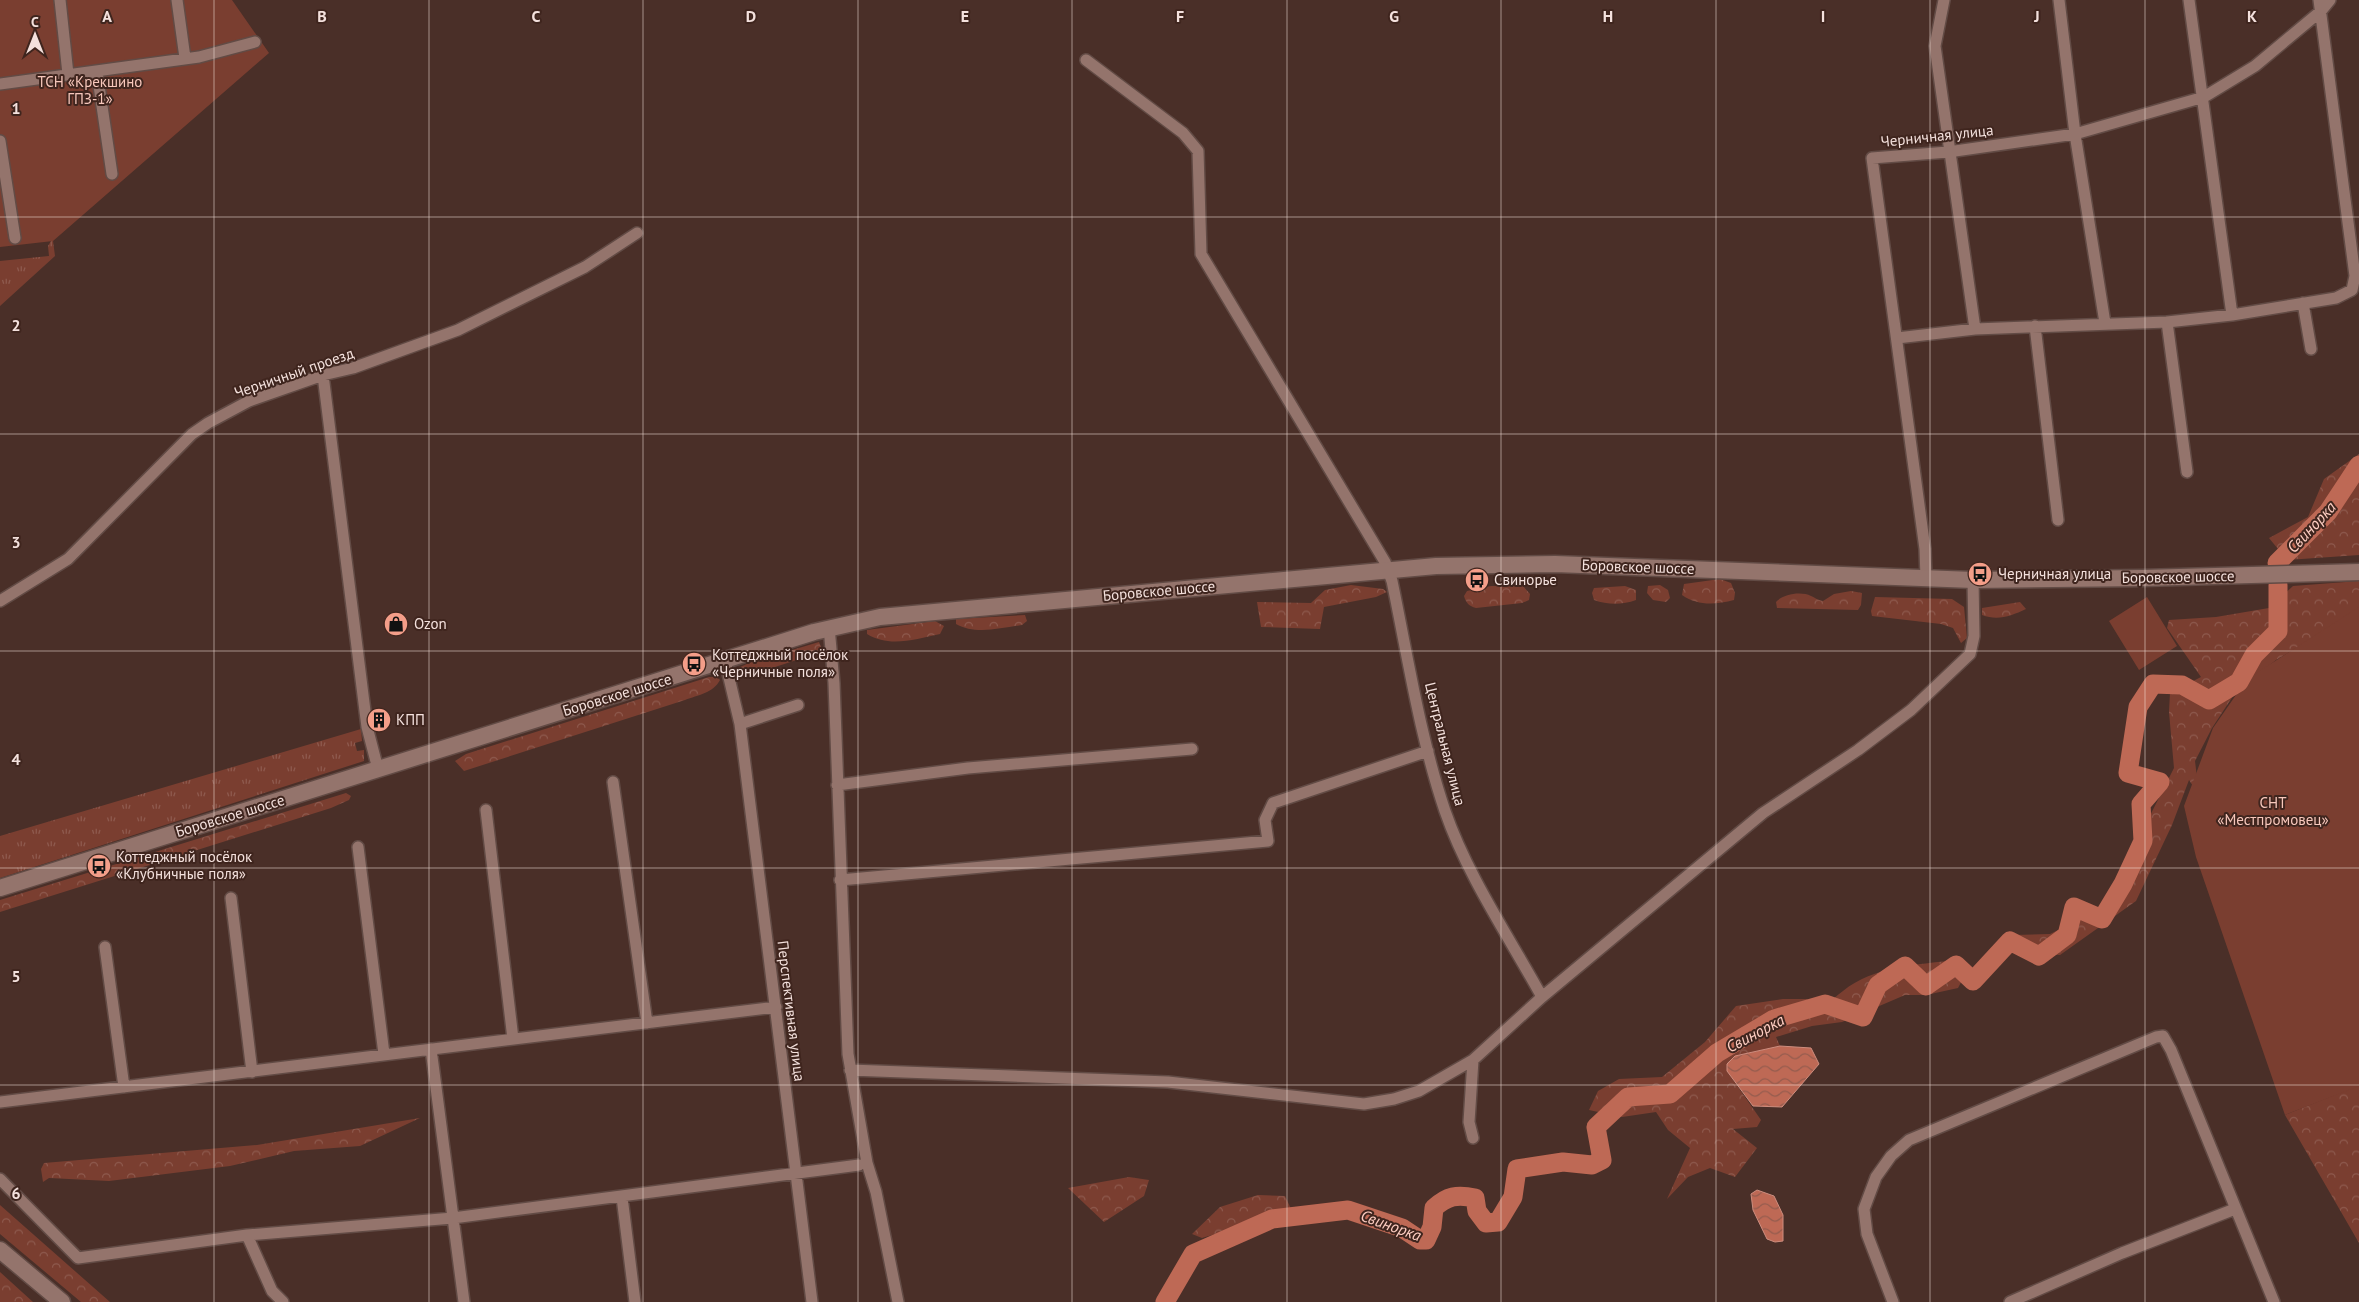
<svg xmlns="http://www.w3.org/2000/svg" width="2359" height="1302" font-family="'PT Sans',sans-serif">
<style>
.grass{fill:url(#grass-tufts)}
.forest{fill:url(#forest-crowns)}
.garden{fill:#7a3e30}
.water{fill:url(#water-waves);stroke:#ce8d7e}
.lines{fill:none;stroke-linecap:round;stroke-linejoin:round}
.river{stroke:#be6955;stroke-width:19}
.street-casing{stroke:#624b45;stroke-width:14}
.secondary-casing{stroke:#624b45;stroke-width:19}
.street{stroke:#94746c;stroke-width:11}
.secondary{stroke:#94746c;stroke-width:16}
.grid{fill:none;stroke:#f4e1dd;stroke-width:1;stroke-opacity:0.55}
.labels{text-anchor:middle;stroke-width:4;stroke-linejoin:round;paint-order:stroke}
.park-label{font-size:15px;fill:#f8c8bc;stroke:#3f251e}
.street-label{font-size:15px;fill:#f4e1dd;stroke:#3f251e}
.poi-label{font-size:15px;fill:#f4e1dd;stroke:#3f251e;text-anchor:start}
.water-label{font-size:16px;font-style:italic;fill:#fecec2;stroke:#3f251e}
.grid-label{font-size:16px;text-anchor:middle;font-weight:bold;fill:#f4e1dd;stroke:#3f251e;stroke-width:4;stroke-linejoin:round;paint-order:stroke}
</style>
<defs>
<pattern id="grass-tufts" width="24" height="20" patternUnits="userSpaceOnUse" patternTransform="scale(1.25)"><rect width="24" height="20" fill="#7a3e30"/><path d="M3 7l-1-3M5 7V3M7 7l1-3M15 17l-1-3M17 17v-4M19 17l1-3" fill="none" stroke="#8e5a4e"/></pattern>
<pattern id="forest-crowns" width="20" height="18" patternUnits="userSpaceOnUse" patternTransform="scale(1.25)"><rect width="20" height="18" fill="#7a3e30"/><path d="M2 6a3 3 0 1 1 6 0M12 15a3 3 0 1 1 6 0" fill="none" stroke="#8e5a4e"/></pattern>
<pattern id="water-waves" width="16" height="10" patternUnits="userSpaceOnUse" patternTransform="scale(1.25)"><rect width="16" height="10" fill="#be6955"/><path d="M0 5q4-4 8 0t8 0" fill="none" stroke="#955c4e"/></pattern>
</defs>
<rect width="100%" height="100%" fill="#4a2f28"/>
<path class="grass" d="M51,241h2l2,15 -55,50v-45l49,-5 -1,-10z
M361,729l1,12 -7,2 2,8 7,-1v11l-364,117v-42z"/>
<path class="forest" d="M2359,454v101l-72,5 -18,-22 39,-21 16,-38z
M1720,579l11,4 4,10 -1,7c-19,5 -36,6 -52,-5l2,-11z
M2359,581v30l-83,49 -41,33 -23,35 -17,33 4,34 -10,-15 -17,45 -36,76 -76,54 -49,-2 2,-18 37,-1 47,-23 19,-28 58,-115 -5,-56 1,-19 31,-16 -34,-49 2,-8 47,-3 53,-9 24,-22z
M1351,585l32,4 4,3 -11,5 -52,10 -4,22 -59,-2 -4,-25 54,1 14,-13z
M1660,585l8,5 2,8 -4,4 -13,-2 -6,-7 1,-7z
M1491,586h32l7,8 -1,6 -7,3 -46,5c-7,-2 -10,-5 -12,-12l3,-5z
M1625,586l11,4v10c-14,5 -28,5 -42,0l-2,-7 2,-5z
M1851,591l11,2 -1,12 -3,5 -81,-2 -1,-6c7,-8 25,-11 35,-6 5,2 6,4 12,5l11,-7z
M1875,597l77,2 12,8 3,31 -6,5 -8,-15 -12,-4 -69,-8 -1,-5z
M2020,602l6,7c-15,7 -28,12 -44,6v-7z
M1025,615l2,6 -5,4c-21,3 -47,10 -66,-1v-5z
M935,621l9,5 -4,8c-25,5 -50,14 -73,0v-4z
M819,642l2,5 -3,6 -74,24 -6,-2v-7l11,-5z
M709,677h8l3,3c-7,13 -22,15 -35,20l-221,71 -9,-10 11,-7z
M346,793l5,3 -2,4 -18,8 -331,104v-12z
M1955,960l15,5 -12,23 -32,7h-21l-63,27 -30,4 -36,11 4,9 -45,10 -8,15 34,49 -4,7 -24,2 24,19 -22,29 -25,-9 -22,9 -21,22 23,-51 -22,-18 -12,-18 -34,5 -33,-7 9,-19 21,-12 43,-2 43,-35 31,-36 47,-7h24l16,11c6,-7 13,-14 20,-19 31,-25 74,-26 112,-31z
M2359,1085v158l-74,-128z
M420,1118l-60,28 -66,5 -64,15 -121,15 -60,-3 -6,4 -2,-13 3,-6 213,-18z
M1129,1177l20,3 -5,16 -40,26 -36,-34z
M1258,1195l27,1 7,15 -90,27 -10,-4 28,-27z
M0,1205l110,97h-29l-81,-68z
M0,1272l33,30h-33z"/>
<path class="garden" d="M0,0h232l37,53 -216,188 -53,6z
M2147,597l30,49 -38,24 -30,-49z
M2359,607v479l-74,29 -89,-258 -12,-51 29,-78 34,-49z"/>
<path class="water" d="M1780,1046l31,2 8,16 -37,43 -29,-1 -26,-35v-7l8,-8z
M1757,1190l17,6 9,19v26l-8,1 -8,-3 -14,-29 -2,-16z"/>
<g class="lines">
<path class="river" d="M2277,563l51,-51 31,-47
M1165,1302l28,-48 79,-35 76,-9 54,18 18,12h6l6,-13 2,-19c13,-12 23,-14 41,-10l2,13 9,12 12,-1 15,-25 4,-28 46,-7 29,3 10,-5 -6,-33 32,-30 42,-3 47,-41 57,-34 51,-15 38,13 15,-32 27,-19 21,20 30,-21 17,16 37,-40 29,15 28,-21 7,-28 28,12 21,-35 20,-43 -2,-37 19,-22 -32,-9 10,-66 15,-23 29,1 27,15 30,-18 15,-27 24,-24v-46"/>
<g class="street-casing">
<path id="street" d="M60,0l8,74
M177,0l8,58
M1944,0l-9,46 40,283
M2059,0l16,134 30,189
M2189,0l43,315
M1086,60l97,73 15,18 3,103 184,308 7,19c16,77 28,156 53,230 22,64 64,126 97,186
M97,72l15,102
M0,84l199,-27 56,-15
M0,141l15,97
M2303,303l8,46
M2167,322l20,150
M2035,326l23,194
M1897,338l78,-9 192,-7 65,-7 104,-17 16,-8 3,-14 -36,-276
M323,375l44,352 11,42
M1926,578l-1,-29 -53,-391 76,-6 127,-18 129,-37 51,-31 66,-55 9,-11
M0,601l68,-42 124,-125 16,-11 41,-22 74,-26 30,-7 105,-38 127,-63 52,-34
M829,627l5,56 14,371 19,109 9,29 22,110
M725,661l15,63 72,578
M740,724l58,-19
M613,782l34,241
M837,785l131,-17 224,-19
M486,810l27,229
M358,847l26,207
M840,880l428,-39 -3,-21 8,-17 155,-52
M231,898l21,174
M105,947l19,140
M431,1049l33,253
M850,1070l318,12 196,22 30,-5 25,-8 54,-31 69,-63 221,-184 95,-63 53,-40 59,-56 4,-18 -1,-56
M0,1102l776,-95
M1473,1138l-4,-16 4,-62
M0,1179l78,79 169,-23 206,-17 406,-53
M622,1197l13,105
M247,1235l25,56 11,11
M1893,1302l-26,-68 -3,-25 12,-32 15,-21 18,-16 247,-103 7,-1 8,14 103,252
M2010,1302l112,-49 113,-44"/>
</g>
<g class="secondary-casing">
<path id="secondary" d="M0,888l814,-256 66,-15 556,-51 119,-2 418,16 169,-2 217,-6
M0,1250l62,52"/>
</g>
<use href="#street" class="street"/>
<use href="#secondary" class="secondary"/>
</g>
<path class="grid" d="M214,0v1302M429,0v1302M643,0v1302M858,0v1302M1072,0v1302M1287,0v1302M1501,0v1302M1716,0v1302M1930,0v1302M2145,0v1302M0,217h2359M0,434h2359M0,651h2359M0,868h2359M0,1085h2359"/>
<defs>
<g id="bus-disc" transform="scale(1.25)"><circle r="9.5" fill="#f49e89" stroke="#3f251e"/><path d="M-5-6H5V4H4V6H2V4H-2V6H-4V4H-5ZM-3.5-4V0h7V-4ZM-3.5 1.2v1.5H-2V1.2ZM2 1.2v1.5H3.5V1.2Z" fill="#111"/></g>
<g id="shop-disc" transform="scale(1.25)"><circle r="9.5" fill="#f49e89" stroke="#3f251e"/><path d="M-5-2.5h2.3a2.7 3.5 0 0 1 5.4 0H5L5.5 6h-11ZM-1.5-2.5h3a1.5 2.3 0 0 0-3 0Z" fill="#111"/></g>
<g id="building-disc" transform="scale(1.25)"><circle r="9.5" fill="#f49e89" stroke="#3f251e"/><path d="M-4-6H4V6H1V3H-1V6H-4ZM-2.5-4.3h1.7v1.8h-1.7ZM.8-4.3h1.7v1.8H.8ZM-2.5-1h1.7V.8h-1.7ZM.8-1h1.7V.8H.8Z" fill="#111"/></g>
</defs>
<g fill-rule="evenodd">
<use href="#bus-disc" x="1980" y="574"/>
<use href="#bus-disc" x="1477" y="580"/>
<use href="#shop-disc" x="396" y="624"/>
<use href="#bus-disc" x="694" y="664"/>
<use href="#building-disc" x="379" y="720"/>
<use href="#bus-disc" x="99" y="866"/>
</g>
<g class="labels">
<g class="park-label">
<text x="90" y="87">ТСН «Крекшино<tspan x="90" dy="17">ГПЗ-1»</tspan></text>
<text x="2273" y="808">СНТ<tspan x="2273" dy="17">«Местпромовец»</tspan></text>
</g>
<g class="street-label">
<text transform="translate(1937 136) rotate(-6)" y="5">Черничная улица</text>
<text transform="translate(294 373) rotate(-19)" y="5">Черничный проезд</text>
<text transform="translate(1638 567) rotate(2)" y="5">Боровское шоссе</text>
<text transform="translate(2178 577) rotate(-1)" y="5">Боровское шоссе</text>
<text transform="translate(1159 591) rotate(-5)" y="5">Боровское шоссе</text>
<text transform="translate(617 695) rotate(-17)" y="5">Боровское шоссе</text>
<text transform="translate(1445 744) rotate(76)" y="5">Центральная улица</text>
<text transform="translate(230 816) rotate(-17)" y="5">Боровское шоссе</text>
<text transform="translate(791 1011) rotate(83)" y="5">Перспективная улица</text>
</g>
<g class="poi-label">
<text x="1998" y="579">Черничная улица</text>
<text x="1494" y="585">Свинорье</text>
<text x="414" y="629">Ozon</text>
<text x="712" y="660">Коттеджный посёлок<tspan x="712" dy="17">«Черничные поля»</tspan></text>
<text x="396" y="725">КПП</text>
<text x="116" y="862">Коттеджный посёлок<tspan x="116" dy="17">«Клубничные поля»</tspan></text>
</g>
<g class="water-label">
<text transform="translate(2311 527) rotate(-47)" y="6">Свинорка</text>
<text transform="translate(1755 1033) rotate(-28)" y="6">Свинорка</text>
<text transform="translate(1391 1225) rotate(20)" y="6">Свинорка</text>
</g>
</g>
<g class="grid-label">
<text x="107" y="22">A</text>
<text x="322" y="22">B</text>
<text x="536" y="22">C</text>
<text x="751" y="22">D</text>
<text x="965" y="22">E</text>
<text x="1180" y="22">F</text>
<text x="1394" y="22">G</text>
<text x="1608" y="22">H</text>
<text x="1823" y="22">I</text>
<text x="2037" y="22">J</text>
<text x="2252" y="22">K</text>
<text x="16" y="114">1</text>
<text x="16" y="331">2</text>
<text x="16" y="548">3</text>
<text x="16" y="765">4</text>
<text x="16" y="982">5</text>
<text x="16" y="1199">6</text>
</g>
<g transform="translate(35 35)" stroke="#3f251e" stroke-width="4" paint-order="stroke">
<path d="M0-4L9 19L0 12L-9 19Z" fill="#f4e1dd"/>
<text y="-8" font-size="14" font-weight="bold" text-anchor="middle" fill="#f4e1dd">С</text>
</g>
</svg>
